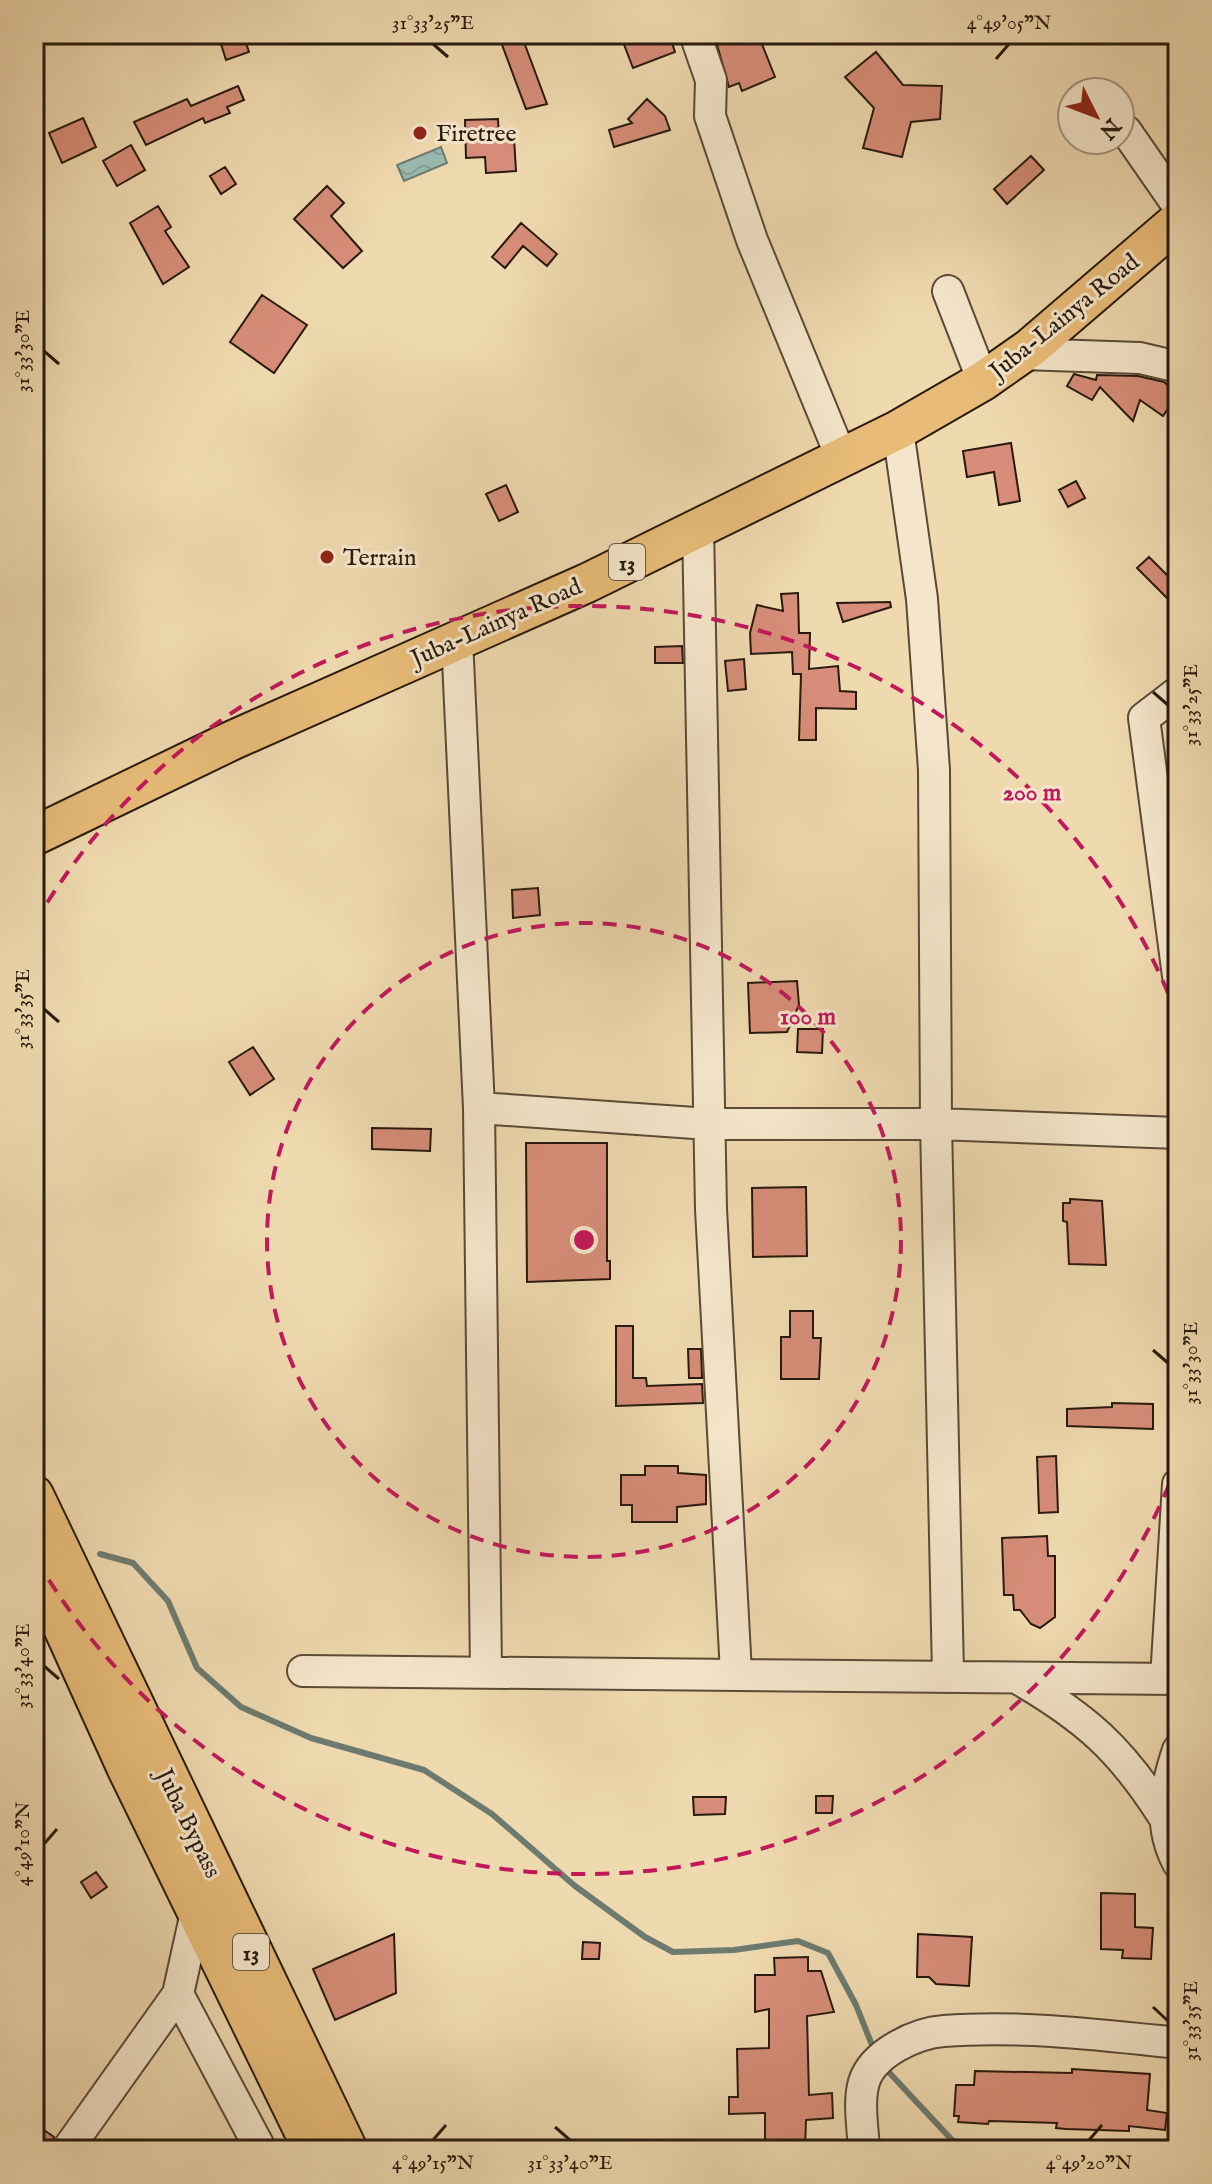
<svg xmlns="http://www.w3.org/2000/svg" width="1212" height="2184" font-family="'IM FELL English',serif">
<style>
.water{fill:url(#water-waves);stroke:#6c7a6f;stroke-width:2}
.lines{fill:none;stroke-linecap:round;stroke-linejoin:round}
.stream{stroke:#6c7a6f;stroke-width:6}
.building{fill:#d78d79;stroke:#281a0e;stroke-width:2}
.minor-casing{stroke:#5a4a36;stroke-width:34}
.major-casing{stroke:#281a0e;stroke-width:42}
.minor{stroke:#f5e6cb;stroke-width:30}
.major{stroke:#e8bc78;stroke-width:38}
.ticks{fill:none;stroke:#281a0e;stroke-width:3}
.ring{fill:none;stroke:#c2185b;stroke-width:4;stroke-dasharray:14 10}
.poi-dot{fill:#8f2418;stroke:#f5e6cb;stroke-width:3}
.labels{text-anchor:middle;stroke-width:6;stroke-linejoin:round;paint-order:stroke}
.shield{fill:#f5e6cb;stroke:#665747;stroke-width:2}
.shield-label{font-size:22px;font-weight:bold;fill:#281a0e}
.poi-label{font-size:24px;fill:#281a0e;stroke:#f5e6cb;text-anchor:start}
.street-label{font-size:24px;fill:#281a0e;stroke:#f5e6cb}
.centre{fill:#c2185b;stroke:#f5e6cb;stroke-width:4}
.ring-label{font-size:24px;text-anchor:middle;font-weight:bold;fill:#c2185b;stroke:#f5e6cb;stroke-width:6;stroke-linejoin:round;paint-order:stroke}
.neatline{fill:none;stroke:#281a0e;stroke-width:3}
.ticks-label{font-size:20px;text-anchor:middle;fill:#281a0e}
</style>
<defs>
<pattern id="water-waves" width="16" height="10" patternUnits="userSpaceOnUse" patternTransform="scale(2)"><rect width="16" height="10" fill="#9abab0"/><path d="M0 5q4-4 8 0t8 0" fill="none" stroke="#859f96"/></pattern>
</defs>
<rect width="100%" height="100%" fill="#efd9af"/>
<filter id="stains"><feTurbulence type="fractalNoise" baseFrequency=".0025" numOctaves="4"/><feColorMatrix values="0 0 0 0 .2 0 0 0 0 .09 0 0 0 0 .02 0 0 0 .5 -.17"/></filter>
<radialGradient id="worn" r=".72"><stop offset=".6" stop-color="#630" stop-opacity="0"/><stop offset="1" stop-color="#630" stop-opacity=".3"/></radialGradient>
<path class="water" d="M441,147l6,16 -43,18 -7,-16z"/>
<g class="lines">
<path class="stream" d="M100,1554l33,9 35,38 29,67 44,39 70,31 113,32 68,44 83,72 70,51 28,15 61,-2 64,-9 30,12 28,52 18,45
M883,2066l70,75 61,9"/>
</g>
<path class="building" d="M243,34l6,18 -23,8 -6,-19z
M498,34h23l26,70 -21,5z
M620,34h49l6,18 -42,16z
M714,34h44l17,43 -33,14 -3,-8 -10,4z
M876,52l27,33 39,1 -2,33 -29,3 -9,35 -39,-9 11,-40 -29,-31z
M238,86l6,14 -17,7 3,6 -25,10 -2,-5 -57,27 -12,-23 53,-23 4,7z
M647,99l18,17 5,14 -56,17 -5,-17 23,-7 -4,-4z
M83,118l13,29 -34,16 -13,-30z
M498,119l1,20 15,-1 2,33 -30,2 -1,-16 -19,1 -1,-38z
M131,145l14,25 -28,16 -14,-25z
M1031,156l13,14 -37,34 -13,-15z
M225,167l11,17 -15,10 -11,-18z
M327,186l17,17 -13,13 31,35 -19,17 -49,-49z
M158,206l13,21 -6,4 24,36 -26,17 -33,-61z
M521,223l36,31 -10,12 -24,-20 -18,22 -13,-11z
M262,295l45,30 -33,48 -44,-31z
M1074,374l22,6 1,-5 41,1 26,6 14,12 -15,22 -23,-16 -7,21 -33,-34 -8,13 -25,-14z
M1011,443l9,58 -21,4 -5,-33 -27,5 -4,-26z
M1076,481l9,17 -17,9 -9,-17z
M506,485l12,27 -19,9 -13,-27z
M1149,557l18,18 11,-13v47l-41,-41z
M798,593l1,40h11l-1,36 29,-3 2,25 16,1v17l-40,-1v32h-17l2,-66h-8l-1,-22 -41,2 -1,-21 7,-28 26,6 -2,-17z
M890,602l1,5 -48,15 -6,-19z
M682,646l1,17h-28v-16z
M744,659l2,30 -18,2 -3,-30z
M538,888l2,27 -27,3 -1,-28z
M797,981l2,24 -12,27 -37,1 -2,-50z
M798,1029h25l-1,24 -25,-1z
M253,1047l21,32 -24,16 -21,-33z
M372,1128l59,1 -1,22 -58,-2z
M526,1143h81v118h3v18l-83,3z
M806,1187l1,69 -54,1 -1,-69z
M1070,1199l32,2 4,64 -37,-1 -2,-42 -4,-1v-18h7z
M790,1311h23v27h8l-2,41h-38v-42h9z
M616,1326h17v52h13l1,8 55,-2 1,19 -87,3z
M688,1349h13l1,29h-13z
M1112,1403l41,1v25l-86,-3v-17l45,-2z
M1056,1456l2,56 -19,1 -2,-56z
M645,1466h33v7l28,2v29l-29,3v15h-45v-17h-11v-30h24z
M1047,1536l1,20h7v61l-15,11 -9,-4 -11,-14h-6l-1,-15h-9l-2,-57z
M816,1796h17l-1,17h-16z
M693,1797h33l-1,17 -31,1z
M96,1872l11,15 -16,11 -10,-16z
M1101,1893l34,1v33l18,1 -2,31 -29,-1 1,-8 -22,-1z
M394,1934l2,59 -61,27 -22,-51z
M918,1934l54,3 -3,49 -33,-2 -7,-7h-12z
M583,1942l17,1 -1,16h-17z
M808,1957v14h13l13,41 -27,4 2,79 23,-2 1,25 -27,2 -1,30h-40v-37l-36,1v-17h9l-1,-48 32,-1v-39l-14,3v-37h20l-1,-17z
M1072,2069l78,5 -3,36 20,3 -2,17 -36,-4v5l-63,-2 -10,-1 1,-5 -68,-2 -1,3 -30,-2 1,-6h-5l2,-31h18l1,-14 97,2z
M34,2123l20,14 -7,13 -13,-5z"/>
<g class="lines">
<g class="minor-casing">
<path id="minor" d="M695,34l16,46 -1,36 42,124 90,219
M1126,131l52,75
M948,291l35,90
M1022,354l118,4 38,9
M898,430l24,169 12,171 2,354 12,550
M698,526l13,683 25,464
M457,639l22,469 230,16h227l242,9
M1178,692l-34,26 34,258
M479,1108l7,564
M303,1671l875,8
M1017,1678c69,40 104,71 147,139
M1166,1679l12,-195
M1178,1750c-13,38 -20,76 0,113
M178,1994l83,156
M67,2150l111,-156 19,-86
M864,2150c-1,-21 -6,-48 0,-68 9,-29 52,-49 80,-51 76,-6 158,4 234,12"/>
</g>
<g class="major-casing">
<path id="major" d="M34,836l199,-96 354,-157 311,-153 85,-49 47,-33 148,-127
M34,1495l314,655
M34,1564l93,205 186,381"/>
</g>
<use href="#minor" class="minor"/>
<use href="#major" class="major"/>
</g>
<path class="ticks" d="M433,44l15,13M996,59l13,-15M44,351l15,13M1153,692l15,13M44,1009l15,13M1153,1350l15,13M44,1666l15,13M44,1844l13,-15M1153,2007l15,14M555,2127l15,13M433,2140l13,-15M1089,2140l13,-15"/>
<g class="ring">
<circle cx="584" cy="1240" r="317"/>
<path d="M1178 1462A634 634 0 0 1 35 1557M35 923A634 634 0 0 1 1178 1018"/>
</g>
<g class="poi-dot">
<circle cx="420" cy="133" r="8"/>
<circle cx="327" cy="557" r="8"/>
</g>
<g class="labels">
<g class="shield">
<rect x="609" y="544" width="36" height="36" rx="6"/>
<rect x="233" y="1934" width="36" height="36" rx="6"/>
</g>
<g class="shield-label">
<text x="627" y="570">13</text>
<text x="251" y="1960">13</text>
</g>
<g class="poi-label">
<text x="436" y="141">Firetree</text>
<text x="343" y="565">Terrain</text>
</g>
<g class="street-label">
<text transform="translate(1064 316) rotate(-39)" y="8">Juba-Lainya Road</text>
<text transform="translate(496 622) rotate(-24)" y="8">Juba-Lainya Road</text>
<text transform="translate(189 1823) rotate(64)" y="8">Juba Bypass</text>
</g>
</g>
<circle cx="584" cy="1240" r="12" class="centre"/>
<g class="ring-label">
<text x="1032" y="800">200 m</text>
<text x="808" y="1024">100 m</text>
</g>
<rect width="1212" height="2184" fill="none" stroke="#efd9af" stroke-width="88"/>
<g transform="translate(1096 116) rotate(132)"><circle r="38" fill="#f5e6cb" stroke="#a3947f" stroke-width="2"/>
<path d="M0-6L14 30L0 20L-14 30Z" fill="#8f2418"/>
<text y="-12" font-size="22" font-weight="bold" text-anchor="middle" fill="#281a0e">N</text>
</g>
<rect x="44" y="44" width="1124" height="2096" class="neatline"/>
<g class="ticks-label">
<text x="433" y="29">31°33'25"E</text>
<text x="1009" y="29">4°49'05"N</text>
<text transform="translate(22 351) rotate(-90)" y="7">31°33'30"E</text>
<text transform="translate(1190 705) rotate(-90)" y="7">31°33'25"E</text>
<text transform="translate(22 1009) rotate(-90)" y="7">31°33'35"E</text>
<text transform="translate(1190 1363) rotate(-90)" y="7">31°33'30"E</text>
<text transform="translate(22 1666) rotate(-90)" y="7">31°33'40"E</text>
<text transform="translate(22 1844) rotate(-90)" y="7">4°49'10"N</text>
<text transform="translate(1190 2021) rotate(-90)" y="7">31°33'35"E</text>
<text x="433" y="2169">4°49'15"N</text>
<text x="570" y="2169">31°33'40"E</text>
<text x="1089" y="2169">4°49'20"N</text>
</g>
<rect width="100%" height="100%" filter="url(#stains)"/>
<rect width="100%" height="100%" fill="url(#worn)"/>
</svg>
